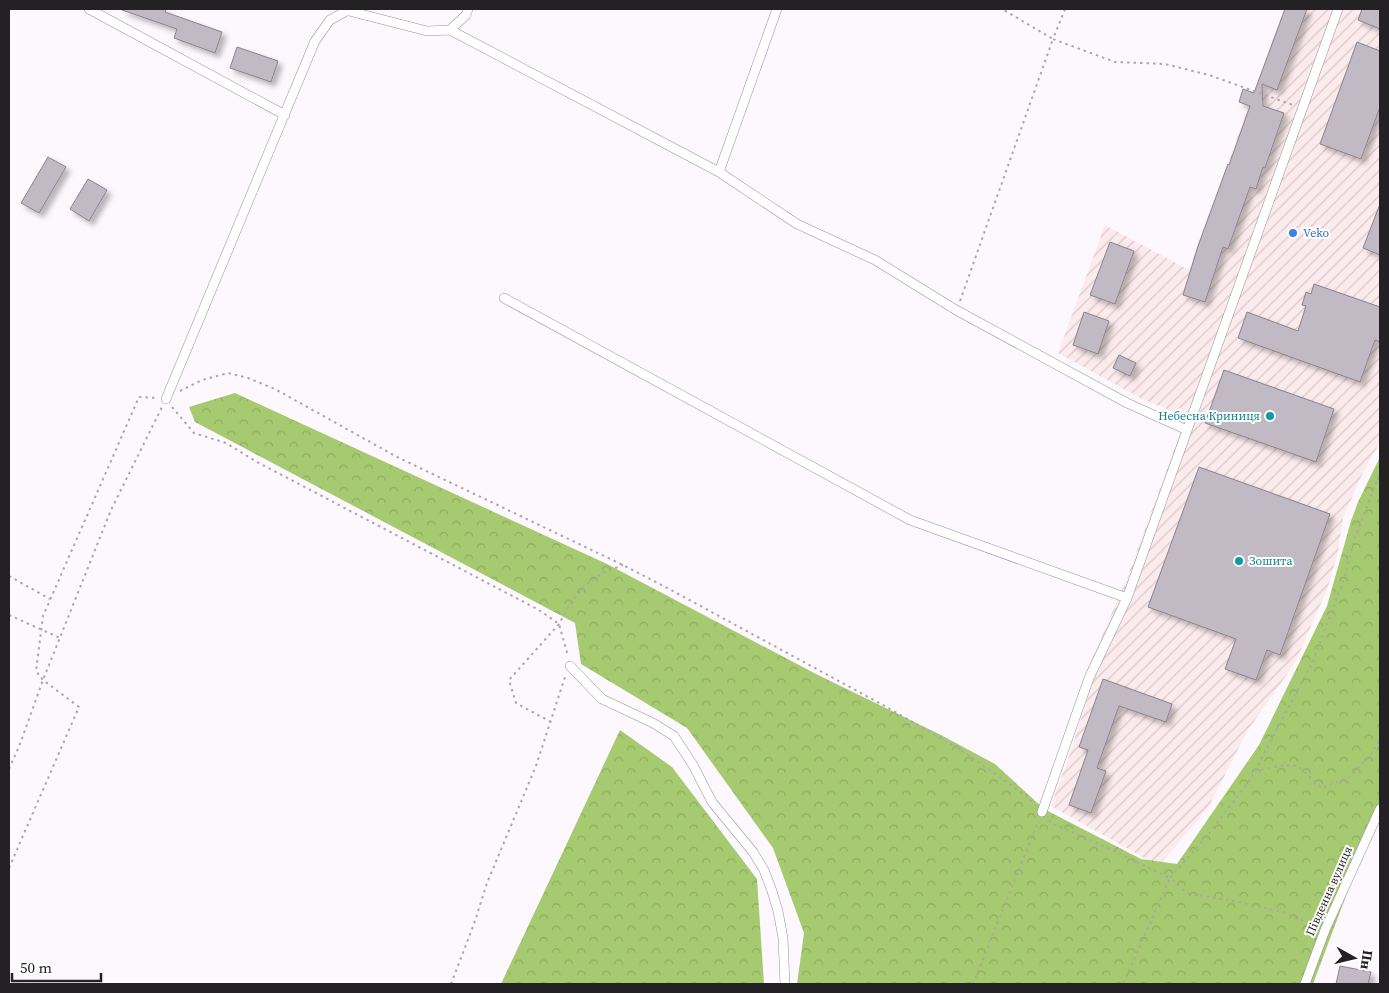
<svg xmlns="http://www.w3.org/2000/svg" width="1389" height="993" font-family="'Source Serif 4',serif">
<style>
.industrial{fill:url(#industrial-furrows)}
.forest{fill:url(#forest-crowns)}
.building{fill:#c1b9c4;stroke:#8a828c;filter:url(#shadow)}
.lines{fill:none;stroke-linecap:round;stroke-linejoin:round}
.street-casing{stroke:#99919c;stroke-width:10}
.path{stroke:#aba7ac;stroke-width:2;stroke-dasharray:2.5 4;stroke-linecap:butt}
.street{stroke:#fff;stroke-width:9}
.shop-dot{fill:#3f7fe0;stroke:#fff;stroke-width:2}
.culture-dot{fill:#0f9aa8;stroke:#fff;stroke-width:2}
.labels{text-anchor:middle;stroke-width:4;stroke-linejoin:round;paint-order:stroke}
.shop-label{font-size:12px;fill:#366cbe;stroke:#fff;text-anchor:start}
.culture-label{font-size:12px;fill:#0d838f;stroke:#fff;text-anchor:end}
.street-label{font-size:12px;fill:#242125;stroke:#fff}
</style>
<defs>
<pattern id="industrial-furrows" width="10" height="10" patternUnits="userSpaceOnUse" patternTransform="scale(1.25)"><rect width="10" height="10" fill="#fcebec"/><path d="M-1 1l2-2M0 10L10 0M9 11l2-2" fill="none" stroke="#d8c9ca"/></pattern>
<pattern id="forest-crowns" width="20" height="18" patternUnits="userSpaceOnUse" patternTransform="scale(1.25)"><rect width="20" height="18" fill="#a6ca6f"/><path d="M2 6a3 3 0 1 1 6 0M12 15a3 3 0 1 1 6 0" fill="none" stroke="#8fad60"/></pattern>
<filter id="shadow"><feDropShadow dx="4.5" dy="4.5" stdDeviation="2.5" flood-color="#0004"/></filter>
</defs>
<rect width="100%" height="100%" fill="#fdf8fe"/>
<path class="industrial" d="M1284,9h96v433l-19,35 -18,41 -5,34 -10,35 -33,76 -47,67 -40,78 -49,58 -108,-60 18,-50 26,-81 -7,-7 39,-90 59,-161 -44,-18 -84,-46 47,-128 84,45z"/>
<path class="forest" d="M235,393l372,171 209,110 123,60 56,30 49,45 97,50 36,5 82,-119 68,-139 24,-85 7,-19 22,-45v348l-67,179h-516l7,-51 -31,-85 -86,-120 -106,-64 -6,-41 -380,-201 -6,-15z
M620,730l52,37 85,112 7,105h-263z"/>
<path class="building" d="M123,9h43l-1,3 57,20 -7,21 -41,-15 3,-9 -55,-19z
M1285,9h22l-30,81 -15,-6 1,22 21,7 -19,55 -2,-1 -7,22 -6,-2 -22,62 -5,-2 -18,55 -22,-7 15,-49 30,-82 1,1 21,-59 -11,-4 4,-13 11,4z
M1362,9h18v20l-22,-9z
M1357,42l23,9v56l-19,52 -41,-15z
M237,47l41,14 -7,21 -41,-14z
M48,157l18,10 -27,46 -18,-10z
M88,179l19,11 -18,31 -19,-12z
M1380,204v51l-17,-7z
M1110,242l24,9 -19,53 -25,-9z
M1314,284l66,23v35l-5,-2 -15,42 -122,-44 9,-26 51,19 8,-25 -4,-1 4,-13 5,2z
M1084,312l25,9 -11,33 -25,-9z
M1119,355l17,8 -6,13 -17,-8z
M1224,370l110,39 -18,53 -111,-39z
M1199,467l131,47 -50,141 -13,-5 -11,30 -31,-11 11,-30 -88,-32z
M1103,679l69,25 -6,18 -47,-16 -22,62 9,3 -15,42 -22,-8 19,-55 -9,-3z
M1340,966l31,6 -3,12h-32z"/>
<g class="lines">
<g class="street-casing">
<path id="street" d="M89,9l196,106
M349,11l78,20 23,-1 16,-15 2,-6
M450,30l269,142 78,52 78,36 81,50 171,93 60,27
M719,172l58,-163
M504,298l406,222 217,78
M166,399l149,-358 15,-21 20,-11
M570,666l32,33 51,24 21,13 19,29 19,37 41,50 11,18 8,21 6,20 5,27 2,46
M1042,812l47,-134 38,-80 211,-589
M1305,984l20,-54 55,-121"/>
</g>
<path class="path" d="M1065,9l-12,30 62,23 50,2 44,11 84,30
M960,301l93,-262 -51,-30
M180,391l22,-11 26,-7 20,5 27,11 122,68 226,108 48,25 212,115 78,45 67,47 6,7
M172,407l22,26 32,10 31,19 282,148 20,14 9,32
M9,576l41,23
M9,615l51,23
M551,722l-35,-19 -7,-23 50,-56 12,-22 13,-16 18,-13 21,-8
M9,769l11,-25 23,-64 68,-170 51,-103
M1255,771c13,-2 31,-9 44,-4 3,2 18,17 23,21l26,-10 23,-23 9,-16
M1049,820l4,4 42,18 75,36 -47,106
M9,868l70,-161 -36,-27 -7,-9 7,-55 96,-219 18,1
M1315,926l-32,-14 -39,-9 -57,-10 -17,-15 40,-46 40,-52 63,-119 31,-82 10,-39 26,-67
M451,984l23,-60 13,-41 49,-117 29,-89
M973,984l65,-162"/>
<use href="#street" class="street"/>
</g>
<circle class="shop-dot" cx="1293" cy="233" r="5"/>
<g class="culture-dot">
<circle cx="1270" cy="416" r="5"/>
<circle cx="1239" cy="561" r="5"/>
</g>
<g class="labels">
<g class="shop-label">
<text x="1303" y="237">Veko</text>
</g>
<g class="culture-label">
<text x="1260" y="420">Небесна Криниця</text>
<text x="1249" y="565" text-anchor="start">Зошита</text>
</g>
<g class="street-label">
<text transform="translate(1329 891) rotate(-66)" y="4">Південна вулиця</text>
</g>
</g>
<rect width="1389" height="993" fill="none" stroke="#242125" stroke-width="20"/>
<g transform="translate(1354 958) rotate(98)" stroke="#ffffff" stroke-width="4" paint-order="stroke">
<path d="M0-4L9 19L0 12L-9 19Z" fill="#242125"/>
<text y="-8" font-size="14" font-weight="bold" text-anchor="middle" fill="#242125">Пн</text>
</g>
<path d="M12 973v8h89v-8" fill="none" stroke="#242125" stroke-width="2.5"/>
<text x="20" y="973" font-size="15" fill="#242125" stroke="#ffffff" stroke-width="4" paint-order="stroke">50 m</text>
</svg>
